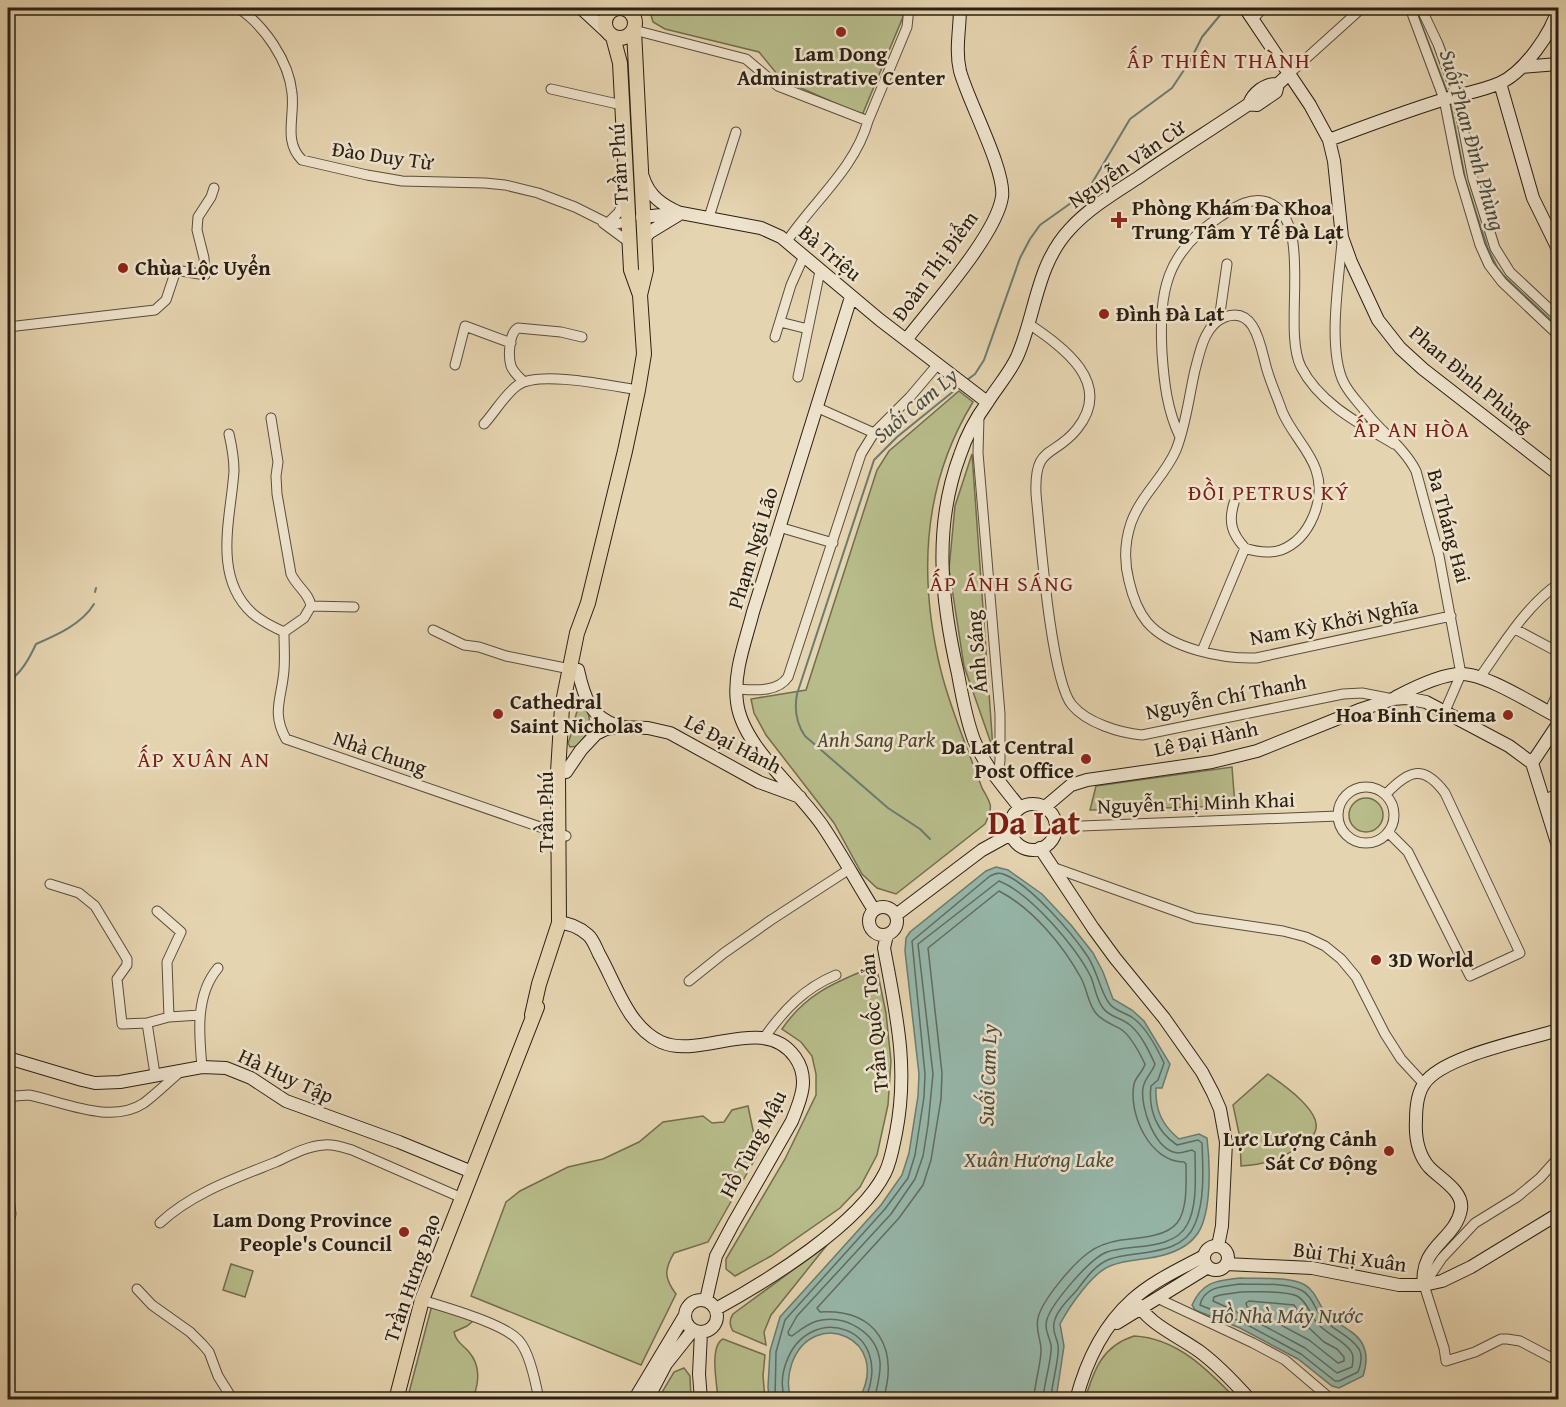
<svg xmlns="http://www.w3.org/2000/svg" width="1566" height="1407" font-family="'Gentium Book Plus',serif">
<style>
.green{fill:#b7bc8a;stroke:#716e4e;stroke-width:1.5}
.water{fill:#96b8ac;stroke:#6b7b6f;stroke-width:1.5}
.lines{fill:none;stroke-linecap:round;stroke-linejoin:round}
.shore{stroke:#606c60;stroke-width:1.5}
.stream{stroke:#6b7b6f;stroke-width:2}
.street-casing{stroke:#5a4d3a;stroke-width:11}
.secondary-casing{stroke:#2b2013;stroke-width:14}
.primary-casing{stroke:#2b2013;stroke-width:16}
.street{stroke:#eee3cc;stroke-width:9}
.secondary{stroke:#eee3cc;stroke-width:12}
.primary{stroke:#e5d4b0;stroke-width:14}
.poi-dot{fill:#8f2418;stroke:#eee3cc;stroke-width:2}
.labels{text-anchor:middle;stroke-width:5;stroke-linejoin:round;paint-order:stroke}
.poi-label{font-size:21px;font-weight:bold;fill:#2b2013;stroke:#eee3cc;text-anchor:start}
.street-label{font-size:21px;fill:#2b2013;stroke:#eee3cc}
.park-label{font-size:21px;font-style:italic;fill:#4e4731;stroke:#eee3cc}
.neighbourhood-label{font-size:22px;letter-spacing:1.5px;fill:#7a1f14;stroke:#eee3cc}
.water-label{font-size:22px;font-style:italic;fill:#4b4e41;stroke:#eee3cc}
.town-label{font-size:33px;font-weight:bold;fill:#7a1f14;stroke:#eee3cc}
</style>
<rect width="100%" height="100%" fill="#e5d4b0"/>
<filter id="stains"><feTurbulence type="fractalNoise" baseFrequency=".00333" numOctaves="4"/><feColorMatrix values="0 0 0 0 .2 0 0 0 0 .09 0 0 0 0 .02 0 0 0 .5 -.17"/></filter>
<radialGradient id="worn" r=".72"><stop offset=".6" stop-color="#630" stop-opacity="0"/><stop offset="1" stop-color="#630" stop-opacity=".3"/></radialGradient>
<path class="green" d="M649,8h256v4l-42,101 -4,1 -78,-35 -22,-27 -94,-23 -12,-7z
M959,391l14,11c-51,83 -55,175 -32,269 10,40 27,79 41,117 9,15 12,19 3,36l-89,70 -19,-6 -15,-14 -28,-51 -68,-88 -12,-22 -3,-14 55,-9 71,-220 12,-19z
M972,454l21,295 -29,-83 -15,-97 6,-63z
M584,704c10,15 5,29 -6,42l-8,1 -2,-4c5,-11 6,-29 12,-38z
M1232,767l3,39 -145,4 6,-24z
M1349 815a17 17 0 1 1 34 0a17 17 0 1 1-34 0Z
M870,968l8,6 8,39 5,48 -3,44 -11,50 -17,32 -20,21 -69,48 -36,20 -9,-7v-10l59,-100 31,-64v-21l-4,-18 -11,-14 -19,-13c23,-34 51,-46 88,-61z
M1268,1074c14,10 56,38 47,58 -3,7 -11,11 -17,15 -17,13 -36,18 -57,19l-1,-28 -7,-33z
M748,1106l10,48 -50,88 -34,11c-10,17 -10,25 2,41l-35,71 -170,-69 35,-94 14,-11 48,-24 35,-8 36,-17 24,-20 40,-6 9,7 12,-1 8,-12z
M827,1245l-56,70 -7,17 2,13 -33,-14c-4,-6 -4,-11 0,-17z
M231,1264l22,7 -8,26 -22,-7z
M432,1305l41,16 -6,5 -13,6c2,10 9,13 15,20 12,14 10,30 4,47l-66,1z
M1134,1336c43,2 74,34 102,63h-151c9,-29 17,-53 49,-63z
M723,1339l42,16 -2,21 2,23h-47c-1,-15 -9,-53 5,-60z
M684,1368l6,8 1,23h-33l16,-27z"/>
<path class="water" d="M996,867l12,3 34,24 29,31 22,28 10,19 10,27 19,11 12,11 26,43 -8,24h-6c-1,22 6,37 23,51l20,-5 8,4c3,25 5,73 -9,95 -8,12 -20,18 -34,22 -17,5 -38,4 -54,11 -18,7 -41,41 -50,58l4,22 -8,53h-197c34,-61 -46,-93 -67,-36 -4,11 -5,25 -1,36h-22l-1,-12 2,-36 10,-34 101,-112 21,-30 7,-22 9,-57 1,-22 -14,-123 1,-13 4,-6 76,-61z
M1240,1278c17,1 50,-2 65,7 11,6 14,21 22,30 8,7 15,10 23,16 17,11 19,27 13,45l-24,12 -7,-2 -34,-27 -58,-31 -45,-18 -3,-5c11,-24 24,-24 48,-27z"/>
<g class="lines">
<path class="shore" d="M1240,1284c17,1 46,-2 61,6 11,5 14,20 22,29 11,12 27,16 36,30 4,7 2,15 -1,23l-19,9h-4l-34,-27 -59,-32 -42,-17c4,-19 25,-19 40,-21z
M1241,1292c14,0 44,-2 56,4 10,5 13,19 20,27 9,11 30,19 35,30 2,4 1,9 0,14l-15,6 -32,-25 -59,-32 -33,-15 1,-4 6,-2z
M1249,1301l45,4 15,23 15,14 13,7 7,8v4l-6,2 -29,-23 -62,-33 -1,-4z
M775,1400l1,-48 9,-32 100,-111 23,-31 7,-23 9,-58 1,-23 -13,-133 78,-65c4,-2 8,-4 13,-2 26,9 70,60 85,83 9,14 13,36 21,46 5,8 16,9 24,15 13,9 24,30 31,45l-6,17 -7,6c-3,24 6,46 26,59l21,-5 4,3c1,26 3,57 -7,81 -13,33 -57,26 -85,35 -14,5 -24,19 -33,31 -8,9 -21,21 -23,33 -2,9 3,15 4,22 2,14 -7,39 -7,55
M785,1400c-4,-12 -3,-26 1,-37 22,-63 111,-37 79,37
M874,1400c3,-12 7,-25 6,-38 -3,-30 -35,-48 -63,-41 -10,3 -17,9 -25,15l-3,-1 -1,-3 9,-16 94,-102 24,-35 8,-23 5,-31 5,-51 -15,-130 81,-63c31,12 77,66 92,96 4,10 5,22 12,31 6,9 19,10 27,17 11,9 19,26 25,39 -3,9 -11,15 -12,24 -3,19 12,63 35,65 5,0 9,-2 14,-3l3,2c0,22 3,53 -8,73 -14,26 -56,19 -80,27 -17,6 -54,50 -60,67 -3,10 2,17 4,26 2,11 -8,41 -8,55
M883,1400c16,-52 -6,-91 -63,-88l-3,-4 82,-90 24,-33 8,-25 10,-61 1,-26 -14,-125 71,-57c33,17 64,54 82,87 6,11 7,25 14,34 7,10 18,12 27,18 10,7 18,24 23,34 -2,8 -9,12 -11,20 -6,30 16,78 50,78l2,2c0,17 2,45 -9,59 -11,14 -39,15 -56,17 -12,2 -23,5 -33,13 -15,11 -46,47 -50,65 -3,12 3,21 3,32 0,16 -7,33 -7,50"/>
<path class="stream" d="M1415,8l33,86
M1450,102l15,76 11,35 12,36 9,18 7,9 54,51
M967,380l8,-6 9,-14 36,-102 10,-19 10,-14 31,-22 21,-20 38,-64 42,-31 18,-27 12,-24 24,-29
M95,592l1,-4
M8,682c14,-10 21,-23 28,-38 21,-9 46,-20 58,-40
M930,839l-10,-10 -32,-21 -83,-72c-9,-13 -11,-26 -8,-42l77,-234 23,-23 63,-51"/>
<g class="street-casing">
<path id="street" d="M238,8c26,17 51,53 54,85 3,24 -9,48 10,67l65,15 35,6 83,2 20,2 33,8 37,14 30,15 10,2 13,-2
M1410,8l34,91 15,76 21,70 9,20 13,17 56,53
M1421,8l17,36 19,52 16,83 22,69 15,24 48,45
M1253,19l10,-11
M634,30l112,29 32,27 90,35 39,-94 2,-19
M1290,73l72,-65
M551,89l71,16
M709,217l27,-85
M603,223l27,20
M608,223l11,-11 5,-14
M1547,228l11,-7
M787,241c27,-40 68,-73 81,-120
M1342,242c-3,37 -15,108 2,141 6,12 17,22 25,33 15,18 36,33 47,55l23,85 22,118 -16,37
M1219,320l8,-56
M780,322l28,7
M1029,324c34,23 85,59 48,105 -23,29 -43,15 -41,65 4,39 15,187 36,211 15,18 48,28 70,30l201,-41 19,-1 31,6
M8,327l147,-17 11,-10 10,-30 29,5 -1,-17 -7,-28 1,-13 13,-20 3,-9
M775,337l16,-52 13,-29
M455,365l10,-39 46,17
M798,377l22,-106
M524,382c-5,-5 -11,-10 -13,-16 -3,-10 -2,-33 7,-38l43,4 21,5
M816,407l58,26
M979,417l-1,36 22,261v46l-2,19
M271,418l7,44 -2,14 1,18 14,80c6,13 18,19 20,32l-7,12 -20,14
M484,424c11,-12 21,-30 34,-39 21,-15 94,1 120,5
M229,434c3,13 5,24 5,37 -3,46 -22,105 18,142 9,8 21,14 32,19
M1180,437c-13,-27 -16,-55 -18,-84 -3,-62 3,-100 59,-137 13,-8 30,-20 46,-14 49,18 14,125 34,165 19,37 59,57 93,77
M1234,503c-6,19 -2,31 11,45
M779,527l54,16
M311,606l43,1
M1515,629l43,23
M433,630l31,15 15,2 27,9 64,13
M284,632c0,13 1,26 0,38 -2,28 -13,42 2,69l280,97
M1202,651l43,-103c12,4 24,6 36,2 29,-11 45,-51 35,-80 -7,-21 -25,-37 -34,-59 -4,-12 -10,-25 -14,-38 -7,-20 -10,-68 -43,-56 -21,8 -25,35 -30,53 -6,26 -9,55 -19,80 -11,26 -35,45 -45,73 -6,18 -7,39 -2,58 3,13 9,30 18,41 23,27 76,37 109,36l195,-42
M1480,677c23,-32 45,-70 78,-93
M736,689c18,1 41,4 52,-12l73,-223 13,-21 36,-36 28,-33
M1549,712l9,-20
M1338 815a28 28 0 1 1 56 0a28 28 0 1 1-56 0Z
M1386,794c22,-23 37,-31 59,-1l75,160 -50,23 -62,-124 -20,-20
M1056,827l282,-11
M1052,867l143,51 88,13 23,6 19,9 16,13 15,18 29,57 16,25 23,25
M50,884l29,9 16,13 32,53v6l-10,14 5,45 25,-1 22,-6 -2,-55 14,-30 -24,-21
M689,981l35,-28 47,-33 77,-50
M169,1017l31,-2
M147,1023l8,51
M764,1038c19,-27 40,-50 72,-63
M202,1067c-3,-33 -7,-72 16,-99
M8,1101l7,-5 14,-1c35,7 82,30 115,8 12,-9 24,-21 36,-31
M1558,1158l-18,20 -23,19 -42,26 -33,35 -18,27 20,63 2,13 29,-9 26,-13h6l13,2 38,20
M8,1190l3,24 -3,12
M160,1223c32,-30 76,-45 116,-61 15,-7 31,-16 48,-17 10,-1 18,2 28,5l110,48
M137,1289l15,16 38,27 13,13 6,7 9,24 15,24
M1157,1298l96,45 32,17 47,40
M422,1300c22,7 85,24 98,42 10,12 16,42 19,58"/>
</g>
<g class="secondary-casing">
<path id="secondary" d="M581,8l28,26
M591,8l22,2
M1245,8l65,97 19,35 5,21 8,76 9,25 27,58 22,28 23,21 135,105
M1522,67l36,-3
M1500,83l33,115 25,51
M1249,104c4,-11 16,-21 29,-20
M1329,140c37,-14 75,-28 113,-40 19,-6 40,-9 58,-17 24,-11 52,-50 58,-75
M643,177c6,19 19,28 37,36
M642,217l39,-4 80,15 20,9 99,83 107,82
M644,238l6,-6 28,-17
M851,297l-98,315c-7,28 -20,60 -16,90 5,45 62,88 87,126 18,27 33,55 50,82
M906,340c25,-33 90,-104 96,-143 4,-26 -34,-96 -42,-126 -5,-21 0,-42 0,-63
M570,669l8,1c6,27 12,47 40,56
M1396,697c17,-9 46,-23 65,-23 24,-1 75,32 97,43
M1532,763l26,-39
M558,772h8l15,-22 15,-16 10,-5 13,-2 29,1 22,5 89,49 41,15
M1545,801l13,-6
M1010 827a23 23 0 1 1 46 0a23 23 0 1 1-46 0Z
M1045,807l26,-22 16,-5 125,-18 45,-11 102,-41 34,-11 13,-1 20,4 83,44 23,17 26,83
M1020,808c-17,-22 -36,-43 -46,-68 -8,-21 -12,-44 -16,-66 -17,-74 -25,-147 2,-219 6,-18 16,-37 27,-52 10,-16 22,-29 30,-46 19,-43 19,-92 53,-128 19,-21 46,-37 69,-52 36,-25 73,-48 110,-73l8,1 19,-13 2,-8 12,-11
M1040,848l53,80 22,30 49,60 38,54 11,21 7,16 6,33 -4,84 -4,20
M869 921a14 14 0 1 1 28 0a14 14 0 1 1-28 0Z
M896,915l86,-65 29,-16
M559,923c10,0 21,5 29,12 5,4 8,13 11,19 17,30 29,73 62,88 40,18 103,-29 134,15 15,21 6,42 -3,64l-59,103 -17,32 -10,44
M8,1058l74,22 13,3 25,-1 82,-15 24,1 25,10 35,23 113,41 73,30
M1204 1258a12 12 0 1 1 24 0a12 12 0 1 1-24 0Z
M1226,1264l86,4 87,17h25l18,-4 29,-14 87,-53
M1424,1285c-5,-39 32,-45 37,-76 3,-18 -22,-31 -32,-42 -12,-14 -14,-30 -13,-47 0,-12 1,-26 8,-36 18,-28 103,-44 134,-54
M1134,1299c15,26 41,35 65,52 19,14 35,31 51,49
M685 1316a16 16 0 1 1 32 0a16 16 0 1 1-32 0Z
M716,1309c51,-28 143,-84 169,-136 6,-12 8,-26 11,-40 13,-66 0,-120 -12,-185l3,-13
M1117,1323l91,-56
M634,1400l51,-85
M647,1400l19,-36 27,-34
M701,1400l-2,-26 2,-42
M1076,1400c10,-38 27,-74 56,-100 21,-19 48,-31 72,-44"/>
</g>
<g class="primary-casing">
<path id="primary" d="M605 23a15 15 0 1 1 30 0a15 15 0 1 1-30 0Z
M634,30l12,240 -6,25
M532,1015l7,-31 20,-61 -1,-151 4,-65 15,-74 11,-30 37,-152 13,-61 6,-36 -4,-59 -9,-25 -11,-207 -7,-26
M396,1400l26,-100 115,-293"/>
</g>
<use href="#street" class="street"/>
<use href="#secondary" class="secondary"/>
<use href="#primary" class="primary"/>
</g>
<g class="poi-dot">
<circle cx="841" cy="32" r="6"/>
<path d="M1116 211h6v6h6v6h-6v6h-6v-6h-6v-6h6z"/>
<circle cx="123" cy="268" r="6"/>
<circle cx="1104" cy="314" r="6"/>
<circle cx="498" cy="714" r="6"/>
<circle cx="1508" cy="715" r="6"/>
<circle cx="1086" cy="759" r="6"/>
<circle cx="1376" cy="960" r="6"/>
<circle cx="1389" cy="1151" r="6"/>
<circle cx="404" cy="1232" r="6"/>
</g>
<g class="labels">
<g class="poi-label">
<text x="841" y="61" text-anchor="middle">Lam Dong<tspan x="841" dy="24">Administrative Center</tspan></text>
<text x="1132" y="215">Phòng Khám Đa Khoa<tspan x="1132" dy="24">Trung Tâm Y Tế Đà Lạt</tspan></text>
<text x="135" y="275">Chùa Lộc Uyển</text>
<text x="1116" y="321">Đình Đà Lạt</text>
<text x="510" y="709">Cathedral<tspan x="510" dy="24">Saint Nicholas</tspan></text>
<text x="1496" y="722" text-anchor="end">Hoa Binh Cinema</text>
<text x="1074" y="754" text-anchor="end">Da Lat Central<tspan x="1074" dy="24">Post Office</tspan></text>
<text x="1388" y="967">3D World</text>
<text x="1377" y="1146" text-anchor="end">Lực Lượng Cảnh<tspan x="1377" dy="24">Sát Cơ Động</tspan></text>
<text x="392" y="1227" text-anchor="end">Lam Dong Province<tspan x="392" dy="24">People's Council</tspan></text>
</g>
<g class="street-label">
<text transform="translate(383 156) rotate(8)" y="7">Đào Duy Từ</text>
<text transform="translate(619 164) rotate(-93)" y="7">Trần Phú</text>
<text transform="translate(1127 164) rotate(-35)" y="7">Nguyễn Văn Cừ</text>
<text transform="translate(830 253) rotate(40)" y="7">Bà Triệu</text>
<text transform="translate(935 266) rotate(-54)" y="7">Đoàn Thị Điểm</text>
<text transform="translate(1471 379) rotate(40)" y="7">Phan Đình Phùng</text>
<text transform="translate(1449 526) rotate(75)" y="7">Ba Tháng Hai</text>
<text transform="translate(753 548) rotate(-73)" y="7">Phạm Ngũ Lão</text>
<text transform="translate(1334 622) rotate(-11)" y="7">Nam Kỳ Khởi Nghĩa</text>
<text transform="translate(977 652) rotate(-95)" y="7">Ánh Sáng</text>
<text transform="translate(1226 697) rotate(-11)" y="7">Nguyễn Chí Thanh</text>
<text transform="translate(1206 739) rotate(-12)" y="7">Lê Đại Hành</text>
<text transform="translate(733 744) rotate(27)" y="7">Lê Đại Hành</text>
<text transform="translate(380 753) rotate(19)" y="7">Nhà Chung</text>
<text transform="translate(1196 803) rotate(-2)" y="7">Nguyễn Thị Minh Khai</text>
<text transform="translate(546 812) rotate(-90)" y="7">Trần Phú</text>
<text transform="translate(874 1023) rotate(-96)" y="7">Trần Quốc Toản</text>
<text transform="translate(286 1076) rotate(25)" y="7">Hà Huy Tập</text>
<text transform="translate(753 1144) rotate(-62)" y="7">Hồ Tùng Mậu</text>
<text transform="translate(1350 1257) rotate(8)" y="7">Bùi Thị Xuân</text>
<text transform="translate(412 1278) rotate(-71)" y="7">Trần Hưng Đạo</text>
</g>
<g class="park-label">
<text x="876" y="747">Anh Sang Park</text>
</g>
<g class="neighbourhood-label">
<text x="1219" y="68">ẤP THIÊN THÀNH</text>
<text x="1412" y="437">ẤP AN HÒA</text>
<text x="1269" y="500">ĐỒI PETRUS KÝ</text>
<text x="1002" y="591">ẤP ÁNH SÁNG</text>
<text x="204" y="767">ẤP XUÂN AN</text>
</g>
<g class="water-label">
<text transform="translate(1473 140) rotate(74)" y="8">Suối Phan Đình Phùng</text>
<text transform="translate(915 405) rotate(-40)" y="8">Suối Cam Ly</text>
<text transform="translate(987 1075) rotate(-88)" y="8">Suối Cam Ly</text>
<text x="1039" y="1167">Xuân Hương Lake</text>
<text x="1287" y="1323">Hồ Nhà Máy Nước</text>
</g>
<g class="town-label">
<text x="1034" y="834">Da Lat</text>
</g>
</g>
<rect width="1566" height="1407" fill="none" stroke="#e5d4b0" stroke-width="30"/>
<rect x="9" y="9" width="1548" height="1389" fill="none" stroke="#2b2013" stroke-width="3"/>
<rect x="15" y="15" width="1536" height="1377" fill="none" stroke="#2b2013" stroke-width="1.5"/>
<rect width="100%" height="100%" filter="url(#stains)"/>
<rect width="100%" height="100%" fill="url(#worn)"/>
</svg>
